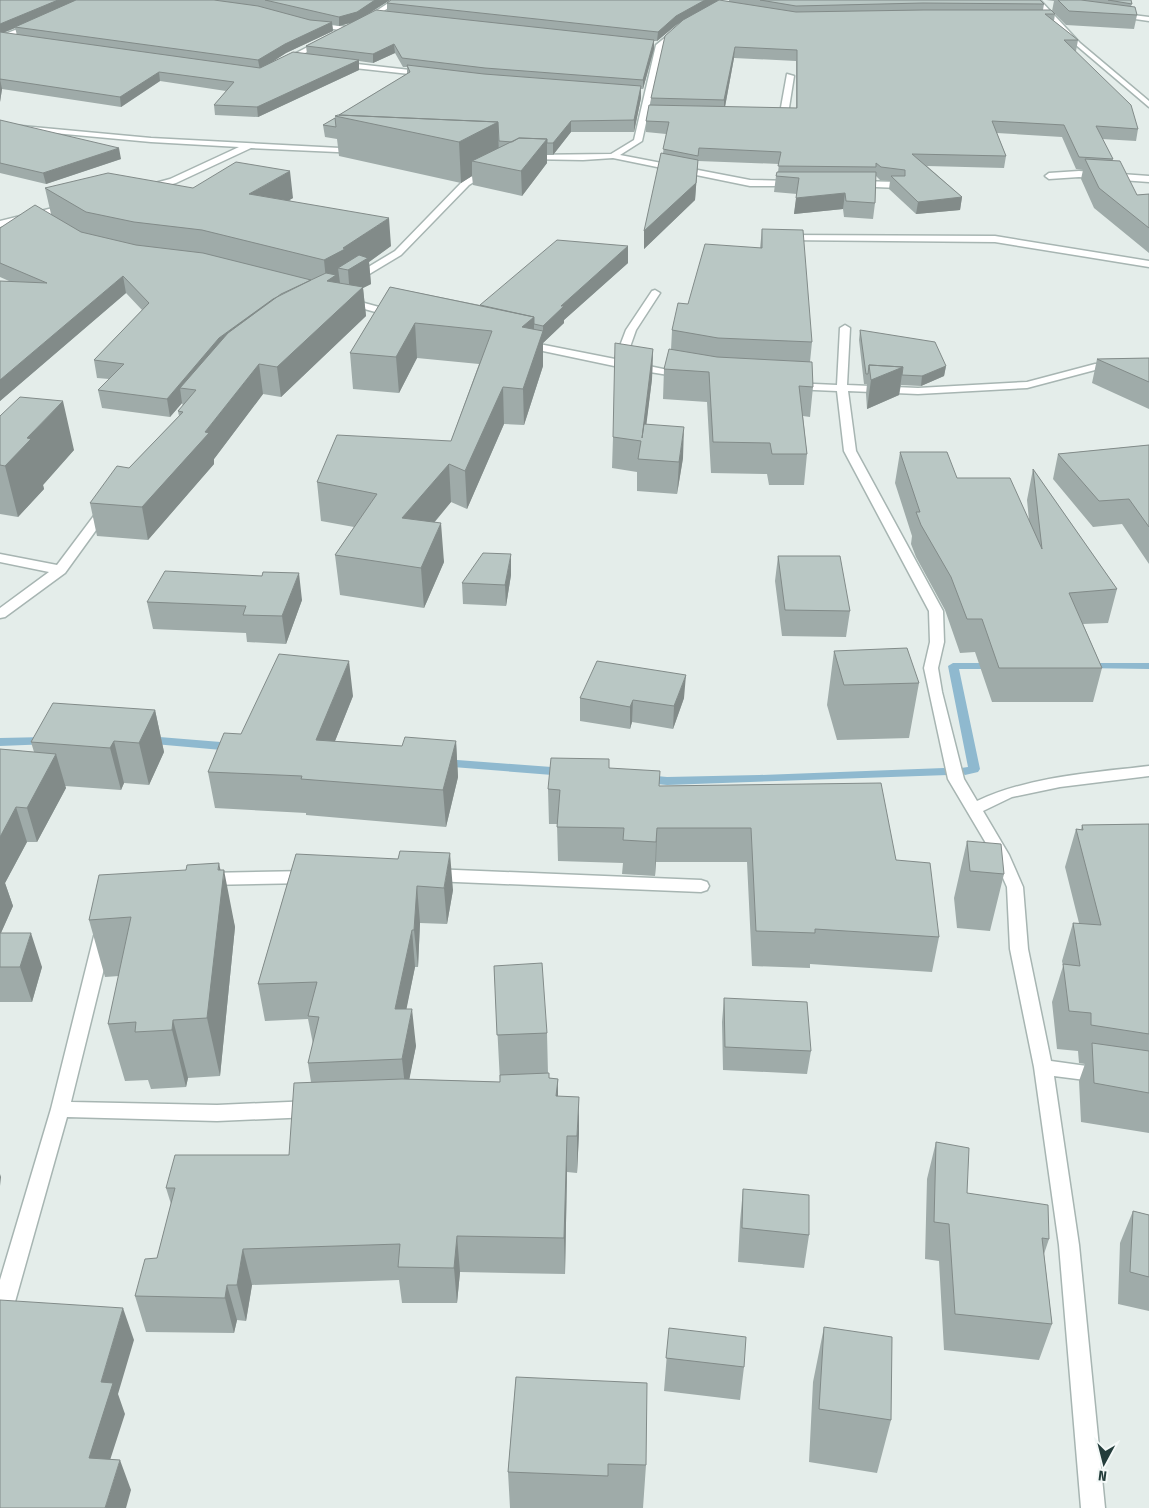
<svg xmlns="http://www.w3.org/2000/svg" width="1149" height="1508" font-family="'Fira Sans Condensed',sans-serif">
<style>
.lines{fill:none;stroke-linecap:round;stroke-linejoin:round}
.stream{fill:#8fb9cf;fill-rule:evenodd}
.minor-casing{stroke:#a7b5b2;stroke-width:3}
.minor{fill:#fff;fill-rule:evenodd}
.wall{fill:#9faba9;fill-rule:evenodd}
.shaded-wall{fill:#828b89}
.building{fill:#b9c7c4;stroke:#828b89}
</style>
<rect width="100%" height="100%" fill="#e4edea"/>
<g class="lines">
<path class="stream" d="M953,663h42l5,3 -5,3h-36l21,100 -2,3 -13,3 -6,-4 2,-3 7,-1 -20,-101z
M1086,663h63v6l-67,-1 -1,-2 1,-2z
M147,736l86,7 6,4 -6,4 -90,-8 -2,-3z
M46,737l4,1 2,3 -2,3 -50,2v-8z
M444,759l121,9 6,4 -6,4 -125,-10 -2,-3 2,-3z
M944,768l4,1 2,3 -2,3 -281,10 -21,-2 -6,-4 6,-4 21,2 92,-2z"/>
<g class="minor-casing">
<path id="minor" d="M393,0h8l-35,22 -5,-1z
M1033,0h7l40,43 69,58v6l-73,-62z
M1116,13l33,4v4l-35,-5z
M33,23l5,1 -38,17v-5z
M314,23l33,4 3,2 -3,2 -35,-5z
M677,28l2,3 -16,15 -21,95 -22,14 130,25 44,1 4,3 -1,2h-47l-137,-28 -30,2 -59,-1 -1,-2 4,-2 84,-1 23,-14 22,-95z
M323,39l5,1 -44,25 -7,-2z
M339,62l89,10 4,2 -4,2 -92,-10z
M787,74l7,2 -6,38 -20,5v-4l12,-2z
M0,124l151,14 208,11 4,2 -4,2 -108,-5 -75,35 -29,8 -3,-1v-4l26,-7 69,-32 -88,-5 -151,-14z
M486,168l7,2 -24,15 -68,70 -45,27h-6v-4l45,-27 68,-70z
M1079,171l70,5v6l-70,-5 -30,2 -4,-3 4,-3z
M855,181l44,1 4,3 -4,3 -47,-2 -1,-2z
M69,204l4,3 -1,2 -72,18v-6z
M787,235l208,1 154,25v6l-154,-25 -211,-2 -2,-2z
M655,290l5,3 -24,37 -11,31 62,13v4l-68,-11 -95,-20 -5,-3 5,-3 91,18 11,-29 26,-39z
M346,298l55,15 1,2 -5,3 -54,-15 -2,-2z
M845,325l5,3 -3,57 71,3 109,-6 68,-18 54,-1v6l-54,1 -68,18 -109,6 -70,-3 8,60 87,160 1,31 -6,26 4,24 22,87 13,22c54,-25 114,-28 172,-35v10l-89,11 -48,10 -29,14 26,44 14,32 5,62 23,112 50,7 7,2 2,5 -2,5 -7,2 -47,-6 25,169 26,263h-24l-22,-263 -25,-178 -24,-118 -3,-62 -14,-32 -45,-76 -24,-111 6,-26 -1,-31 -85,-160 -7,-60 -45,-2 -5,-3 5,-3 45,2 3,-57z
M106,504l6,4 -47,65 -60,44 -5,1v-10l49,-36 -49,-10v-8l57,11 45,-60z
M432,869l269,11 6,2 2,4 -2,4 -6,2 -269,-11 -6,-2 -2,-4 2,-4z
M309,871l6,2 2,4 -2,4 -6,2 -102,2 -6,-2 -2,-4 2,-4 6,-2z
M103,930l6,2 3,4 -41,166 146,3 94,-4 7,3 2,5 -2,5 -7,3 -94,4 -150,-4 -56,199 -3,7 -8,3v-46l51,-171 43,-173 3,-4z"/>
</g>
<use href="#minor" class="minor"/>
</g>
<path class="wall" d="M0,0h390l-19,12 16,-1v-8l342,-2v-1h311l4,4 -1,6 12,4 -1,7 24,19 -2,11h-1l63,78 -2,12 -34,-2 11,20 -1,2 25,34 12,-1v59l-55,-45 -13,-29 2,-9 -7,-1 -14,-32 -65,-4 9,23 -2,12 -77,-2 35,31 -2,13 -44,4 -27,-25 1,-8 -10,-1 -4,-4 -1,27 -2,16 -29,-2 -1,-8 -49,5 3,-20 -23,-2 2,-16 2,-4 1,-8 -81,-3 -3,39 -51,49v-18l19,-78 3,-19 -20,-2v-11l4,-16 1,-7 27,-74 -21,17h-3v8l-11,40h-2v9l-7,34h-63l-18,23h-6v8l-25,33 -49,-11 -1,-9 -11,7 -122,-27 -2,-17 -12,-2 -2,-12 12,-7v-2l4,-1 68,-41v-7h-4l-8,-14 -22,10 -14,-2v9l-101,47 -43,-2 -1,-10 12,-14 -66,-10 -39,26 -119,-18 -2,13zM351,23l-45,23 1,8 -35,8 14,-9 47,-22 -1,-7 7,2zM15,28l2,7 -14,-2zM734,58l62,3v47l-71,-1z
M1046,0h85l1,4 -1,2 6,9 -3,14 -68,-4 -14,-14 2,-10z
M0,120l121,39 -75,25 -46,-11z
M45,188h148l100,10 -4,2 102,46 -22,16 2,22 -8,4 3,28 -85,81 -18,-3 -49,65v5l-66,76 -51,-4 -7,-33 39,-35 50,-52 -1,-5 5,-5 -1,-3 -12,14 -68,-9 -4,-18 11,-11 -12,-1 -3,-18 48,-50 -16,-17 -126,108v-120h9l-9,-4v-49l51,-14z
M762,229l50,113 -2,20 3,25 -3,30 -7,-1 4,38 -3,31h-35l-2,-11 -56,-1 -4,-71 -44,-3 1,-30 7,-19 1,-20 16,-26 72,-56z
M628,246v17l-64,57v3l-21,20v23l-19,59 -20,-1 -37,85 -16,-7 -17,21 10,39 -20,46 -84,-13 -5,-40 19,-28 -33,-6 -4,-39 134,-41 28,-77 -62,-6 -18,35 -46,-4 -3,-36 40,-66 90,18z
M860,330l86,36 -2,10 -23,10 -20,-1 -2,10 -32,14 -1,-15 1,-10h-3l-5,-44z
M653,349l-1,30 -6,45 37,34 -6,36 -40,-3v-19l-25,-4 1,-31z
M1149,358v51l-57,-26 5,-24z
M0,416l74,34 -31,35 1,4 -26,28 -18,-3z
M1149,445v119l-27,-40 -29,3 -40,-48 5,-25z
M900,452l57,26 72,42 -2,-20 6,-31 84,120 -9,34 -25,1 19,44 -9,34h-101l-17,-50 -15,1 -15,-43 -29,-53 -5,-13 1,-8 -17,-53z
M778,556l72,55 -4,26 -64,-1 -7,-55z
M511,575l-5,31 -43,-2 -1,-21z
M262,576l40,24 -16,44 -39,-2 -1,-9 -93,-4 -6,-27z
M834,651l85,32 -10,55 -72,2 -10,-35z
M353,696l-18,45 67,5 54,-5 2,36 -12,50 -140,-12v-2l-91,-5 -7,-36 33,-38z
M580,698h104l-11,31 -41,-7 -2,7 -50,-8z
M155,710l9,42 -15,33 -25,-2 -3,7 -56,-4 1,2 -29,54h-10l-22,41 8,23 -12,27 41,34 -10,35h-32v-253l34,3 -3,-10z
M609,768l50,18 237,74 43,77 -7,35 -122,-8v4l-58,-2 -5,-104h-91l-1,14 -33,-2 1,-11 -65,-2 -1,-37h-8l-1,-35z
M1149,824v309l-68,-11 -2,-41 6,-17 -6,-1 -1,-12 -21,-2 -5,-47 11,-36 -1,-5 11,-38h6l-14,-56 11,-38 5,1 1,-5z
M967,841l37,33 -14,57 -33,-3 -3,-30z
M296,854l157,36 -6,34 -27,-1 -2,44h-3l-9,42 10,37 -7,33 91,3 -6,-116 53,67 1,41 1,4 9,1v17l21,37 -2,40 -10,-1 -2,102 -105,-2 -3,31h-55l-3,-23 -147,5 -6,36 -9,-1 -3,13 -88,-1 -11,-36 22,-38 14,-54 -5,-16 123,-33 22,-73 -3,-19 5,-19 -5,-25 -43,2 -7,-37z
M186,870h35l14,57 -15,149 -32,2 -2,9 -35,2 -3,-9 -23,1 -17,-57 11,-48 -14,1 -16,-57z
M724,998l87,53 -4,23 -84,-4 -1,-48z
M936,1142l31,51 82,46 -5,15 8,70 -13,36 -95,-10 -5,-89 -14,-2 2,-80z
M743,1189l66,46 -5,33 -66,-6 2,-40z
M1133,1211l16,4v96l-31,-7 2,-61z
M824,1327l67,93 -14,53 -68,-11 4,-80z
M669,1328l75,39 -4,33 -76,-9z
M516,1377l130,88 -3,43h-133l-2,-36z"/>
<path class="shaded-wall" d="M58,0h24l-67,27v1l-15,6v-10z
M375,0h15l-33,21 -18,5v-9z
M705,0h15l-44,25 -19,16 1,-9 18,-16z
M332,22l1,9 -47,22 -26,17 -2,-10 27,-16z
M654,40v9l-11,40v-9z
M394,44l1,9 -22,10v-9z
M735,47l-1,11 -10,54v-12z
M359,60v10l-101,47 -1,-10z
M159,72l1,9 -39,26 -1,-10z
M0,79l2,10 -2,13z
M641,86v12l-7,34v-12z
M571,121v11l-18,23v-12z
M498,122l1,40 -27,-1v15l-11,7 -2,-41z
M547,139v24l-25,33 -1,-25z
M119,148l2,11 -75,25 -3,-11z
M698,160l-3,40 -51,49v-18z
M290,171l3,27 -40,24 -4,-28z
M845,193l-2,16 -49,5 2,-16z
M962,197l-2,13 -44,4 2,-12z
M389,218l2,28 -22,16 2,22 -8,4 3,28 -85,81 -4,-30 73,-70 -2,-27 -10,-2 2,15 -13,7 -3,-30z
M628,246v17l-64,57v3l-21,20v23l-19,59 -1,-36 20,-58v-5l18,-20z
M123,276l3,17 -126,108v-21z
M312,280l-132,108 2,15 -12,14 -3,-18 52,-61 54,-39z
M534,317v34l-12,-24z
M415,323l2,35 -18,35 -3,-36z
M653,349l-1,30 -10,81v-22z
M259,364l4,30 -49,65v5l-66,76 -6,-33 63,-75z
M946,366l-2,10 -23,10 1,-10z
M903,367l-4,28 -32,14 4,-29z
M503,387l1,37 -37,85 -2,-38z
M63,401l11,49 -31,35 1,4 -26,28 -13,-51 22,-28z
M684,427l-1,31 -6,36 2,-32z
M449,464l2,38 -46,55 -3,-39z
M441,523l3,39 -20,46 -3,-40z
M511,554v21l-5,31 -1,-21z
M299,573l3,27 -16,44 -4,-28z
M349,661l4,35 -32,80 -5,-36z
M686,675l-2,23 -11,31 1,-23z
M633,700l-1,22 -2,7v-22z
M155,710l9,42 -15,33 -10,-42z
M114,741l10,42 -3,7 -11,-42z
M456,741l2,36 -12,50 -3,-37z
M56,754l10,34 -29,54 -10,-34z
M16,807l11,35 -22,41 8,23 -13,29v-98z
M657,828l-1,34 -1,14 1,-34z
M450,853l3,37 -6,34 -3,-36z
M219,863l4,19 1,-12 11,57 -15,149 -13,-58z
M417,886l3,37 -2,44 -4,-37z
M412,930l3,37 -16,79 -4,-37z
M31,933l11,34 -10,35 -12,-35z
M412,1009l4,37 -10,50 -4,-37z
M173,1020l15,58 -2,9 -14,-57z
M558,1079v36l-2,-19z
M579,1097v36l-2,40v-37z
M567,1136v36l-2,102 -1,-36z
M0,1174l1,3 -1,9z
M457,1236l3,36 -3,31 -3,-35z
M243,1249l9,36 -6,36 -9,-36z
M227,1285l10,35 -3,13 -9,-35z
M123,1308l11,32 -16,54 7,20 -24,74 -12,-30 12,-76z
M120,1460l11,30 -5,18h-21z"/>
<path class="building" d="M0,0h58l-58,24z
M76,0h138l44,6 52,14 22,2 -47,22 -27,16 -243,-33z
M265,0h110l-18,12 -18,5z
M391,0h314l-29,16 -18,16 -271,-29z
M719,0l77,12 127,-2h128l4,4h-10l33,26h-14l67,65 7,24 -42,-3 17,33 -34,-2 -15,-32 -72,-4 14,35 -94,-2 50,43 -44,5 -27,-26h14v-6l-24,-3 -5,-4v4l-98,-1 3,-14 -82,-4 -1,8 -35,-7 6,-27 -23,-1 3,-16 148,3v-58l-62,-3 -11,53 -73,-2 14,-62 18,-16z
M760,0h280l4,4 -121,-1 -127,3z
M1058,0h23l54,7 2,8 -68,-4z
M1108,0h23l1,4z
M376,10l278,30 -11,40 -158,-12 -83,-10 -8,-14 -21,10 -67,-8z
M0,32l260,36 33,-16 66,8 -102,47 -43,-2 20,-23 -75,-10 -39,25 -120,-18v1z
M407,65l77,9 157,12 -7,34 -63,1 -18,22h-6v-4l-28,-1 -7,4 -13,-1 -1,-19 -159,-7 71,-43z
M338,115l160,7 -39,20 -124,-26z
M335,118l1,9 -13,-2z
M0,120l119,28 -76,25 -43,-10z
M519,138l28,1 -26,32 -49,-10z
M661,153l37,7 -2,23 -52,48z
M1085,159l35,2 17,34 12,-1v34l-50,-40z
M236,162l54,9 -41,23 140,24 -46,30 2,1 -21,11 -122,-30 -68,-8 -48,-10 -41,-24 63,-15 85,15z
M777,172h99l-1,31 -29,-2 -1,-8 -49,5 3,-20 -23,-2z
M35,205l46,27 55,13 67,8 108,27 -38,19 -54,39 -52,61 -69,-9 26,-26 -30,-4 55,-57 -26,-27 -123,104v-99l47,2 -47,-20v-35z
M762,229l41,1 9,112 -94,-4 -46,-8 6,-27 10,1 17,-60 57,4z
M557,240l71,6 -67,60h3l-21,20 -9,-2v-7l-54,-12z
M359,255l9,3 -20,12 -10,-2z
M326,273l10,2 -9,6 36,6 -86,80 -18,-3 -54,68 4,1 -67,74 -52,-4 27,-37 12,2 54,-56 -5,-1 18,-21 -16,-2 48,-55 53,-39z
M390,287l144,30 -12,10 21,4 -20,58 -20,-2 -38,84 -16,-7 -47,54 39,5 -20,45 -86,-13 42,-61 -60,-12 20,-47 114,6 41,-110 -77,-8 -19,34 -46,-4z
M860,330l75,12 11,24 -24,10 -20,-1 1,-8 -34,-2 -1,9h-2z
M615,343l38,6 -11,89 2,-14 40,3 -5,35 -41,-3 3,-18 -28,-4z
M669,349l48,8 95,5 1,25 -14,-1 8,68h-35l-2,-11 -57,-1 -4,-70 -45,-3z
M1149,358v24l-52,-23z
M869,365l34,2 -32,13z
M20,397l43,4 -36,37 4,1 -26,27 -5,-1v-49z
M1149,445v82l-20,-28 -30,2 -41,-47z
M900,452h47l10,26h53l32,71 -9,-80 84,120 -48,4 33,75h-103l-17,-49h-15l-16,-42 -30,-52 -5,-13h4z
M483,553l28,1 -6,31 -43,-2z
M778,556h62l10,55 -65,-1z
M165,571l97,5 1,-4 36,1 -17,43 -39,-1 3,-9 -99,-4z
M907,648l12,35 -75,2 -10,-34z
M279,654l70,7 -33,79 86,6 3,-9 51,4 -13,49 -142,-11 1,-3 -94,-4 16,-39 17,1z
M597,661l89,14 -12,31 -41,-6 -3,7 -50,-9z
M53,703l102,7 -16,33 -25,-2 -4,7 -79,-6z
M0,749l56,5 -29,54 -11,-1 -16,30z
M551,758l58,1v9l51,3 -1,15 222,-3 15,77 34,3 9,74 -124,-8v4l-59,-2 -5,-103h-94l-1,14 -33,-2 1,-12 -67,-1 3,-37 -12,-1z
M1149,824v210l-58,-9v-12l-22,-2 -6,-47 17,2 -7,-43 28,2 -25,-96 7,1 -1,-5z
M967,841l34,3 3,30 -34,-3z
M400,851l50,2 -6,35 -27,-2 -3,44h-2l-17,79h17l-10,50 -94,4 11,-46 -11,-1 9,-34 -59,2 38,-130 102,5z
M219,863l-1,7h6l-17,148 -34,2 -1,10 -37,2 1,-10 -28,2 23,-107 -42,3 10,-45 87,-5 1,-5z
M0,933h31l-11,34h-20z
M542,963l5,70 -50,2 -3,-69z
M724,998l83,4 4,49 -86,-4z
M1092,1043l57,8v42l-55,-10z
M549,1073v5l9,1 -2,17 23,1 -2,39h-10l-3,102 -107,-2 -3,32 -56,-1 2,-23 -157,5 -6,36h-10l-2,13 -90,-2 10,-37 12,-1 18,-70h-9l9,-33h114l5,-72 108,-4 98,3v-7z
M936,1142l33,6 -2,45 81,12 1,34 -7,-1 10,86 -97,-10 -6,-90 -15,-2z
M743,1189l66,6v40l-67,-7z
M1133,1211l16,4v62l-19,-5z
M0,1300l123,8 -22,74 12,1 -24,75 31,2 -15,48h-105z
M824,1327l68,10 -1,83 -72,-11z
M669,1328l77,9 -2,30 -78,-9z
M516,1377l131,6 -1,82 -38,-1v12l-100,-4z"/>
<g transform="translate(1104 1463) rotate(187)" stroke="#f4f9f8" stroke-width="4" paint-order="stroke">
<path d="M0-4L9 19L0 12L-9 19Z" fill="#243d3b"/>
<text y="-8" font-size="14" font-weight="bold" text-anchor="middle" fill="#243d3b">N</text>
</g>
</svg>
